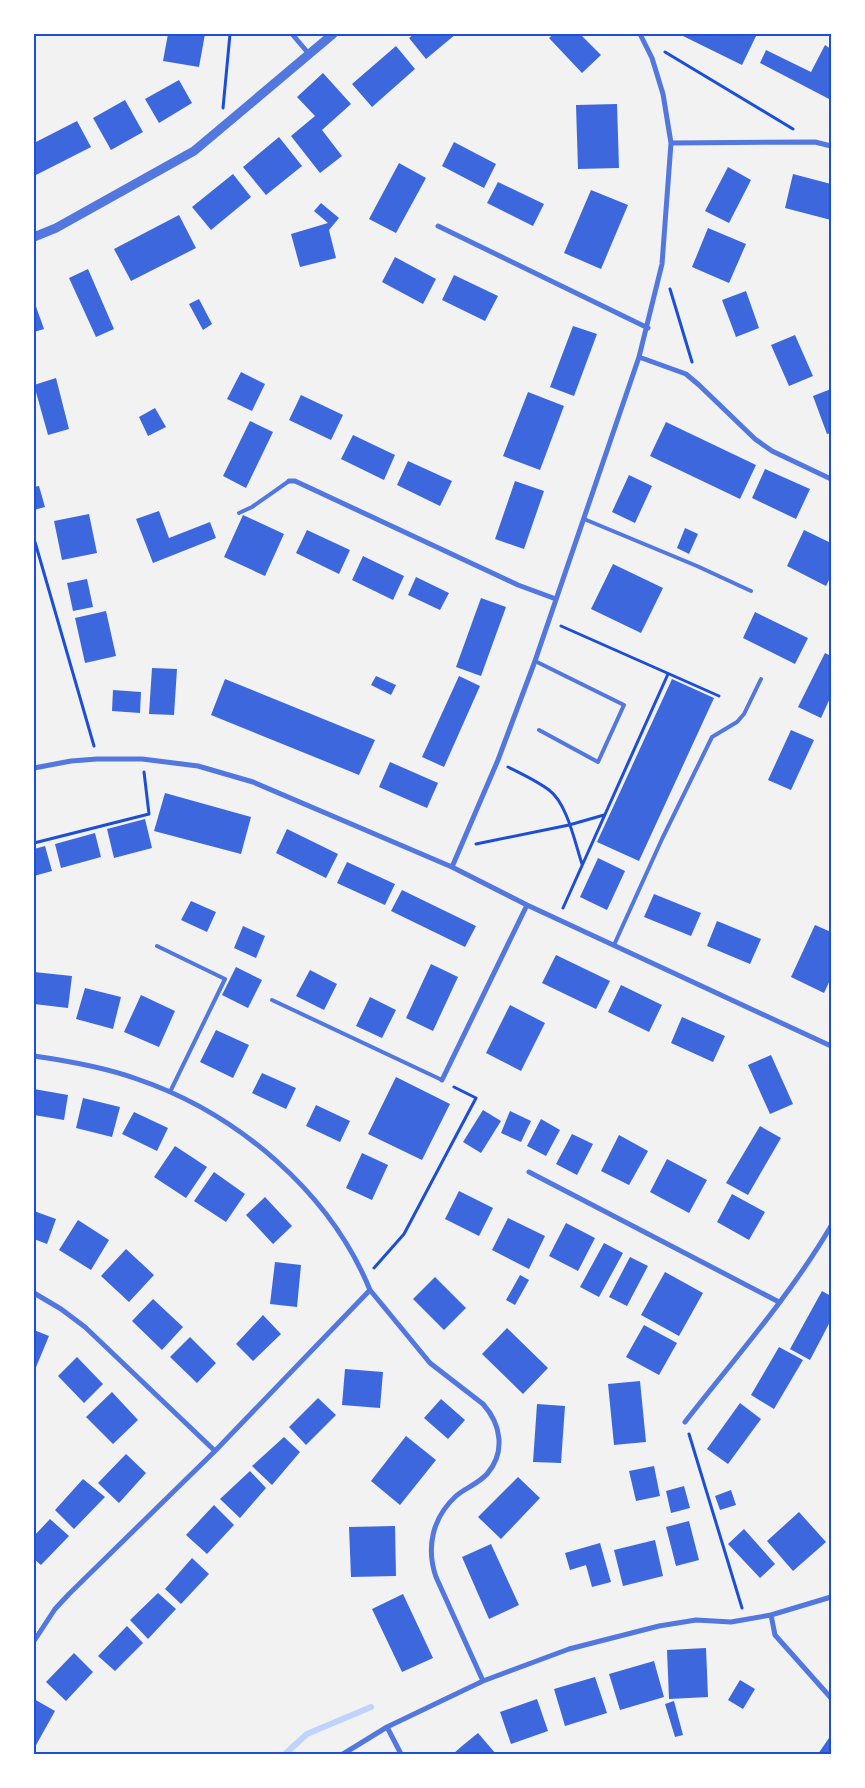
<svg xmlns="http://www.w3.org/2000/svg" width="865" height="1788" font-family="Overpass,sans-serif">
<style>
.lines{fill:none;stroke-linecap:round;stroke-linejoin:round}
.stream{stroke:#bfd3fe;stroke-width:6}
.building{fill:#3d67dc}
.path{stroke:#1d4ed8;stroke-width:3}
.service{stroke:#5277de;stroke-width:4}
.minor{stroke:#5277de;stroke-width:5}
.tertiary{stroke:#5277de;stroke-width:9}
.neatline{fill:none;stroke:#1d4ed8;stroke-width:2}
</style>
<rect width="100%" height="100%" fill="#f2f2f2"/>
<g class="lines">
<path class="stream" d="M285,1754l22,-20 64,-27"/>
</g>
<path class="building" d="M168,34h37l-6,33 -36,-6z
M414,34h42l-30,25 -17,-21z
M554,34h26l21,21 -19,18 -33,-35z
M684,34h73l-15,31 -59,-29z
M825,45l6,4v51l-71,-37 6,-13 45,22z
M396,46l19,23 -43,38 -20,-23z
M323,73l28,31 -29,26 20,26 -22,17 -29,-37 24,-20 -18,-19z
M179,80l13,23 -33,20 -14,-24z
M125,100l18,32 -32,18 -18,-32z
M617,104l2,64 -41,1 -2,-64z
M77,121l14,26 -57,29v-33z
M279,137l23,29 -36,29 -23,-28z
M454,142l42,22 -12,24 -42,-22z
M399,163l27,15 -30,55 -27,-14z
M728,167l23,13 -22,43 -24,-12z
M233,174l18,23 -40,33 -19,-23z
M793,174l38,10v36l-46,-12z
M498,182l46,22 -11,22 -46,-23z
M591,190l37,15 -27,64 -37,-16z
M321,203l18,15 -10,12 7,28 -36,9 -9,-33 37,-11 -14,-12z
M179,215l17,33 -65,33 -17,-32z
M708,228l38,16 -17,39 -37,-16z
M395,257l41,22 -13,25 -41,-22z
M88,269l26,60 -18,8 -27,-59z
M454,275l44,21 -13,25 -43,-21z
M746,291l13,37 -23,9 -14,-37z
M199,299l13,25 -9,6 -14,-26z
M34,301l10,28 -10,3z
M573,326l24,8 -23,62 -24,-9z
M795,335l18,41 -24,10 -18,-41z
M241,372l24,12 -13,27 -25,-12z
M56,378l13,51 -21,6 -14,-50z
M831,389v44l-4,1 -14,-38z
M528,392l36,14 -24,64 -37,-14z
M301,395l42,20 -12,25 -42,-20z
M155,408l11,19 -18,9 -9,-19z
M250,421l23,11 -27,56 -23,-12z
M666,422l90,43 -16,34 -90,-43z
M353,435l42,20 -11,25 -43,-21z
M408,461l44,20 -12,25 -43,-21z
M765,469l45,20 -14,30 -44,-21z
M629,475l23,11 -17,37 -23,-11z
M515,481l29,10 -20,58 -29,-10z
M39,486l6,21 -11,3v-23z
M159,511l10,27 41,-16 6,16 -63,25 -17,-44z
M89,514l8,39 -35,7 -8,-39z
M243,515l41,19 -19,42 -41,-19z
M685,528l13,6 -9,20 -12,-6z
M307,530l43,20 -11,24 -43,-21z
M804,530l27,13v33l-5,10 -39,-20z
M363,556l41,20 -11,24 -41,-20z
M613,564l50,24 -22,45 -50,-24z
M416,577l33,16 -9,17 -32,-15z
M87,579l6,28 -20,4 -6,-28z
M481,598l25,9 -25,69 -25,-9z
M106,611l10,45 -31,7 -10,-45z
M755,612l53,26 -13,26 -52,-26z
M825,653l6,3v40l-10,22 -23,-11z
M152,668l25,1 -3,46 -25,-1z
M376,676l20,9 -5,10 -20,-10z
M459,676l21,10 -36,81 -22,-10z
M225,679l150,61 -16,35 -148,-60z
M672,679l42,19 -75,163 -42,-19z
M113,690l28,2 -1,21 -28,-2z
M791,730l23,10 -23,50 -23,-10z
M390,762l48,21 -11,25 -48,-21z
M165,793l86,24 -10,37 -87,-23z
M145,819l7,29 -38,10 -7,-29z
M287,829l51,25 -12,24 -50,-25z
M95,833l6,24 -40,11 -6,-24z
M45,846l7,25 -18,5v-27z
M598,858l27,13 -18,39 -27,-13z
M347,862l48,22 -10,21 -48,-22z
M402,890l74,36 -11,21 -74,-36z
M654,894l47,19 -10,23 -47,-19z
M191,901l25,11 -9,20 -26,-12z
M717,921l44,18 -11,25 -43,-18z
M815,925l16,7v46l-7,15 -33,-16z
M243,926l22,10 -9,22 -22,-10z
M556,955l54,26 -14,28 -54,-26z
M431,964l27,13 -25,54 -27,-13z
M236,967l26,13 -14,28 -26,-13z
M310,970l27,14 -13,26 -28,-14z
M34,972l38,4 -4,32 -34,-4z
M621,985l41,20 -13,27 -41,-20z
M85,988l36,9 -8,32 -37,-10z
M141,995l34,16 -16,36 -35,-15z
M370,997l26,13 -14,28 -26,-12z
M510,1005l35,18 -24,48 -35,-18z
M682,1017l43,19 -12,26 -42,-19z
M216,1030l33,15 -16,33 -33,-16z
M771,1055l22,49 -23,10 -22,-49z
M262,1073l34,15 -10,21 -34,-16z
M396,1077l54,27 -28,56 -54,-26z
M34,1089l34,6 -4,25 -30,-5z
M83,1098l37,9 -8,30 -36,-9z
M316,1105l34,16 -10,21 -34,-16z
M483,1110l18,11 -20,32 -18,-11z
M510,1111l21,10 -10,21 -20,-9z
M134,1112l34,16 -11,23 -35,-17z
M541,1119l19,11 -14,26 -19,-10z
M760,1126l21,12 -33,57 -22,-12z
M572,1134l21,10 -16,31 -21,-11z
M619,1135l29,16 -19,34 -28,-14z
M175,1146l32,21 -21,31 -32,-21z
M362,1153l26,12 -16,35 -26,-12z
M667,1159l40,21 -18,33 -39,-21z
M214,1172l31,22 -19,28 -32,-21z
M459,1191l34,17 -14,28 -34,-17z
M732,1194l33,18 -16,28 -32,-18z
M265,1197l27,29 -19,18 -27,-29z
M34,1211l22,8 -9,25 -13,-5z
M508,1218l37,18 -16,33 -37,-19z
M78,1220l31,20 -18,30 -32,-20z
M566,1223l29,15 -17,33 -29,-15z
M604,1243l19,10 -24,44 -19,-10z
M126,1249l28,26 -25,27 -28,-26z
M630,1257l18,9 -21,40 -18,-9z
M275,1262l26,3 -4,42 -27,-3z
M665,1272l38,21 -24,43 -38,-21z
M520,1275l9,5 -14,25 -9,-5z
M435,1277l31,31 -22,22 -31,-31z
M822,1291l9,5v24l-21,40 -20,-11z
M153,1299l30,28 -21,23 -30,-29z
M263,1315l18,19 -28,27 -17,-17z
M644,1325l33,18 -18,32 -33,-18z
M507,1328l41,40 -25,26 -41,-40z
M34,1330l15,6 -15,36z
M190,1337l26,26 -19,20 -27,-26z
M779,1347l24,13 -29,49 -23,-14z
M77,1357l26,27 -19,19 -26,-27z
M345,1369l38,3 -3,36 -38,-3z
M640,1381l6,61 -32,3 -6,-61z
M112,1392l26,28 -25,24 -27,-27z
M318,1398l18,17 -30,30 -17,-18z
M441,1399l24,21 -17,19 -24,-21z
M740,1403l21,16 -33,45 -21,-15z
M537,1404l28,2 -4,57 -28,-1z
M406,1436l30,24 -36,45 -29,-24z
M284,1437l16,15 -28,33 -20,-19z
M126,1454l20,19 -27,30 -21,-20z
M654,1466l6,30 -24,5 -7,-30z
M250,1471l16,17 -26,30 -20,-19z
M518,1477l22,21 -39,41 -23,-22z
M83,1479l22,18 -31,32 -19,-19z
M684,1486l6,22 -19,5 -5,-22z
M731,1490l5,15 -16,5 -5,-14z
M214,1505l20,20 -27,29 -21,-19z
M799,1512l27,30 -33,29 -26,-30z
M50,1519l19,17 -28,29 -7,-6v-23z
M689,1521l10,39 -23,6 -10,-39z
M395,1526l1,50 -45,1 -2,-50z
M744,1529l31,35 -15,14 -32,-34z
M655,1540l8,36 -40,10 -9,-36z
M600,1543l11,39 -19,5 -6,-22 -16,5 -5,-17z
M491,1544l28,61 -30,14 -27,-62z
M192,1558l17,16 -28,30 -16,-15z
M158,1593l18,16 -28,30 -18,-19z
M403,1594l30,64 -31,14 -30,-63z
M127,1626l16,17 -28,28 -17,-15z
M706,1648l2,49 -39,2 -2,-49z
M74,1653l19,19 -27,29 -20,-19z
M654,1661l10,36 -44,13 -11,-36z
M595,1677l12,36 -42,13 -11,-37z
M740,1680l15,9 -12,20 -15,-9z
M34,1699l21,12 -20,36 -1,-1z
M537,1699l11,32 -37,13 -11,-32z
M674,1701l9,34 -8,2 -10,-33z
M478,1733l18,21h-43l9,-8z
M831,1735v19h-13z"/>
<g class="lines">
<path class="path" d="M665,52l128,77
M223,108l7,-74
M670,289l22,73
M34,542h1l59,204
M561,626l158,70
M508,767c14,7 29,14 41,23 18,13 26,53 33,74
M34,843l115,-29 -5,-42
M476,844l93,-19 35,-10
M563,908l105,-234
M374,1268l30,-34 72,-136 -22,-11
M689,1434l53,174"/>
<path class="service" d="M239,513l13,-6 37,-26
M584,519l113,47 54,25
M535,661l89,44 -26,57 -59,-32
M614,945l48,-106 50,-102 25,-15 7,-8 17,-35
M157,946l68,33 -55,113
M272,1000l170,80"/>
<path class="minor" d="M292,34l17,20
M671,143l144,-1 16,4
M438,226l210,102
M639,357l47,17 13,11 56,54 17,12 59,28
M289,481h6l223,104 38,14
M34,768l37,-7 26,-2h45l56,7 55,16 199,85 75,38 304,141
M452,867l46,-107 37,-99 104,-304 23,-93 9,-121 -8,-49 -11,-36 -12,-24
M34,1056c35,5 70,11 103,23 100,34 193,113 233,211l60,73 53,41c18,20 23,48 4,70 -9,10 -22,14 -31,22 -24,22 -30,52 -20,81l47,104
M442,1080l85,-175
M529,1172l250,130
M34,1293l27,16 24,18 130,124
M685,1422c50,-64 105,-126 146,-196
M771,1615l4,20 56,63
M34,1641l21,-32 14,-15 146,-143 155,-161
M387,1727l14,27
M343,1754l44,-27 96,-46 86,-32 90,-23 37,-6 35,2 40,-7 60,-18"/>
<path class="tertiary" d="M34,237l22,-9 138,-77 139,-117"/>
</g>
<rect width="865" height="1788" fill="none" stroke="#ffffff" stroke-width="70"/>
<rect x="35" y="35" width="795" height="1718" class="neatline"/>
</svg>
